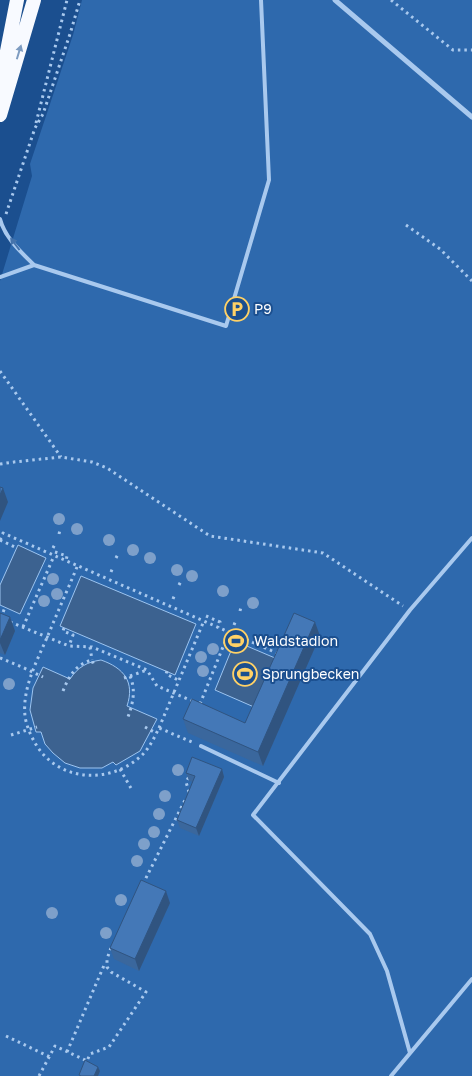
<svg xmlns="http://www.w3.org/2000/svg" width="472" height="1076" font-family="'Golos Text',sans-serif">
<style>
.green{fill:#2e69ad}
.water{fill:#3c6290;stroke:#9cc4f0}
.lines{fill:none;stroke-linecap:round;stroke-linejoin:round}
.path{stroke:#a9c9ee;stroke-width:3;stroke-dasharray:2.5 4;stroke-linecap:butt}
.service{stroke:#a9c9ee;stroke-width:4}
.minor{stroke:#a9c9ee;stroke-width:5}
.trunk{stroke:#f8faff;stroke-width:14}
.tree{fill:#7ea0ca}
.wall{fill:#3a679d}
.shaded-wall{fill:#305480}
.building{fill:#4478b7;stroke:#305480}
.oneway{fill:#7e9cc1}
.oneway2{fill:#4674ac}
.labels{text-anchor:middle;stroke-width:4;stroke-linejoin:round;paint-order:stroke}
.poi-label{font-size:14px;fill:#fff;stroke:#1b4f8f;text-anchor:start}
</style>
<rect width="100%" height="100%" fill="#1b4f8f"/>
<path class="green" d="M82,0h390v1076h-472v-795l32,-105 -2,-12 43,-129z"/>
<path class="water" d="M18,545l28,13 -26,56 -20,-9v-20z
M81,576l115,48 -21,51 -115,-49z
M235,641l40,17 -21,49 -39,-17z
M101,660c23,8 34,22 26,46l30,13 -17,32 -24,14 -3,-3 -11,6h-22l-15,-5 -12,-10 -8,-9 -4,-12h-5l-6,-22 3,-22 10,-21 27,12c8,-12 17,-17 31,-19z"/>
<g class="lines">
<path class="path" d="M391,0l62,50h19
M36,123l31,-123
M6,214l29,-86 8,-14 27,-80 10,-34
M406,225l34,24 32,32
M0,371l61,86
M0,464l14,-2 47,-5 31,5 15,6 103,68 113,17 80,53
M59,534l1,-4
M0,540l3,-7 276,121
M0,540l17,8
M53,548l2,-4
M55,552l12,4 -1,5
M116,558l2,-4
M77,567c-9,22 -19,44 -28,66 -11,26 -27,54 -24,83 1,8 5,18 9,25 21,40 74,45 107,15 8,-7 13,-18 18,-28l35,15
M111,572l2,-5
M179,585l2,-4
M173,599l2,-5
M240,611l1,-4
M206,616l14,6 -2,5
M1,618l4,-11
M10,622l59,24 23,1 55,23 10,16 38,16
M234,625l2,-5
M23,627l31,-71
M64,628l-1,3 10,4 -4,11
M90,647l2,13
M0,658l22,9 21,10
M167,671l-1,3 12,6
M130,676l17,-6
M124,678l6,-2c6,14 3,27 -2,41
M63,691c6,-15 13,-27 29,-31l2,6
M200,704l29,-72
M145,727l11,6
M159,728l44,-105
M11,735l26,-8
M120,769l12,21
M189,792l-3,-10 4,-7
M143,884l42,-84
M6,1036l44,21
M67,1052l38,-89
M39,1076l16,-30 32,15 3,-7 19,-7 37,-55 -35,-20 -4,-5v-8l5,-14"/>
<path class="service" d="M0,219c5,19 21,33 34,46l192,61 43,-146 -8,-180
M0,277l34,-12
M201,746l78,37
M410,1053l-23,-82 -17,-37 -117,-119 157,-205 62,-72
M391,1076l81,-97"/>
<path class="minor" d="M335,0l137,117"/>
<path class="trunk" d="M0,87l17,-87
M0,115l34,-115"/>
</g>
<g class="tree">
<circle cx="59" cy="519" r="6"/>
<circle cx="77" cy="529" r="6"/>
<circle cx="109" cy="540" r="6"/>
<circle cx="133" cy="550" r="6"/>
<circle cx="150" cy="558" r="6"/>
<circle cx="177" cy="570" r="6"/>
<circle cx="192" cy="576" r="6"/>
<circle cx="53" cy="579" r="6"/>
<circle cx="223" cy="591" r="6"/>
<circle cx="57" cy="594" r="6"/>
<circle cx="44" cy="601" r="6"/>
<circle cx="253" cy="603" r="6"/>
<circle cx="213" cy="649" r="6"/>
<circle cx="201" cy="657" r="6"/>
<circle cx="203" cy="671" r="6"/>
<circle cx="9" cy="684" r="6"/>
<circle cx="178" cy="770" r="6"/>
<circle cx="165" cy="796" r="6"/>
<circle cx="159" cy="814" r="6"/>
<circle cx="154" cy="832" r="6"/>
<circle cx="144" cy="844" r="6"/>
<circle cx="137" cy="861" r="6"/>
<circle cx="121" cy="900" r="6"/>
<circle cx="52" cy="913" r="6"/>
<circle cx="106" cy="933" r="6"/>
</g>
<path class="wall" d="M0,613l10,4 5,14 -10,24 -5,-2z
M320,636l-57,130 -75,-33 -5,-14 62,4z
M222,769l2,8 -25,59 -19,-8 -3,-8 16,-38 -4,-1 -3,-8z
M170,903l-31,68 -25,-12 -4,-11z"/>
<path class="shaded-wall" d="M3,488l5,14 -8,19v-26z
M10,617l5,14 -10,24 -5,-12v-3z
M315,622l5,14 -57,130 -5,-14z
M222,769l2,8 -25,59 -3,-8z
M166,891l4,12 -31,68 -4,-12z
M98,1067l2,4 -2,5h-4z"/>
<path class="building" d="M0,487l3,1 -3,7z
M0,613l10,4 -10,23z
M294,613l21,9 -57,130 -75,-33 9,-20 53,24z
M192,757l30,12 -26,59 -19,-8 18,-44 -9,-3z
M141,880l25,11 -31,68 -25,-11z
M85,1060l13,7 -4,9h-13l-2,-1z"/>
<defs><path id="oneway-solid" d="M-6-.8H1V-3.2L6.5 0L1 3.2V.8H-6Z" transform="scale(1.25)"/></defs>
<use class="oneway" href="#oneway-solid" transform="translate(19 52) rotate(-73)"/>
<use class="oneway2" href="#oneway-solid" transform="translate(15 244) rotate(-127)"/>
<defs>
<g id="parking-ring" transform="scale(1.25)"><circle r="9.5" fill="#1b4f8f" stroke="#ffd166" stroke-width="1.5"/><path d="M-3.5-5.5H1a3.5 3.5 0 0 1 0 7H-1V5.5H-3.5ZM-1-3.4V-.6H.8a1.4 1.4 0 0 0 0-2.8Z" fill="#ffd166"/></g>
<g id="stadium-ring" transform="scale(1.25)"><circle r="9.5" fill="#1b4f8f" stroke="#ffd166" stroke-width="1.5"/><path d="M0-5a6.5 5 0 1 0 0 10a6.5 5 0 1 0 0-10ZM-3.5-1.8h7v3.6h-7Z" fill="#ffd166"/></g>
</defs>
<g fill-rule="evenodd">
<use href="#parking-ring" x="237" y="309"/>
<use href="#stadium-ring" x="236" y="641"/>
<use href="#stadium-ring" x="245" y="674"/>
</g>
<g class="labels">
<g class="poi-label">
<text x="254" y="314">P9</text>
<text x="254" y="646">Waldstadion</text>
<text x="262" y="679">Sprungbecken</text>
</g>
</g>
</svg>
